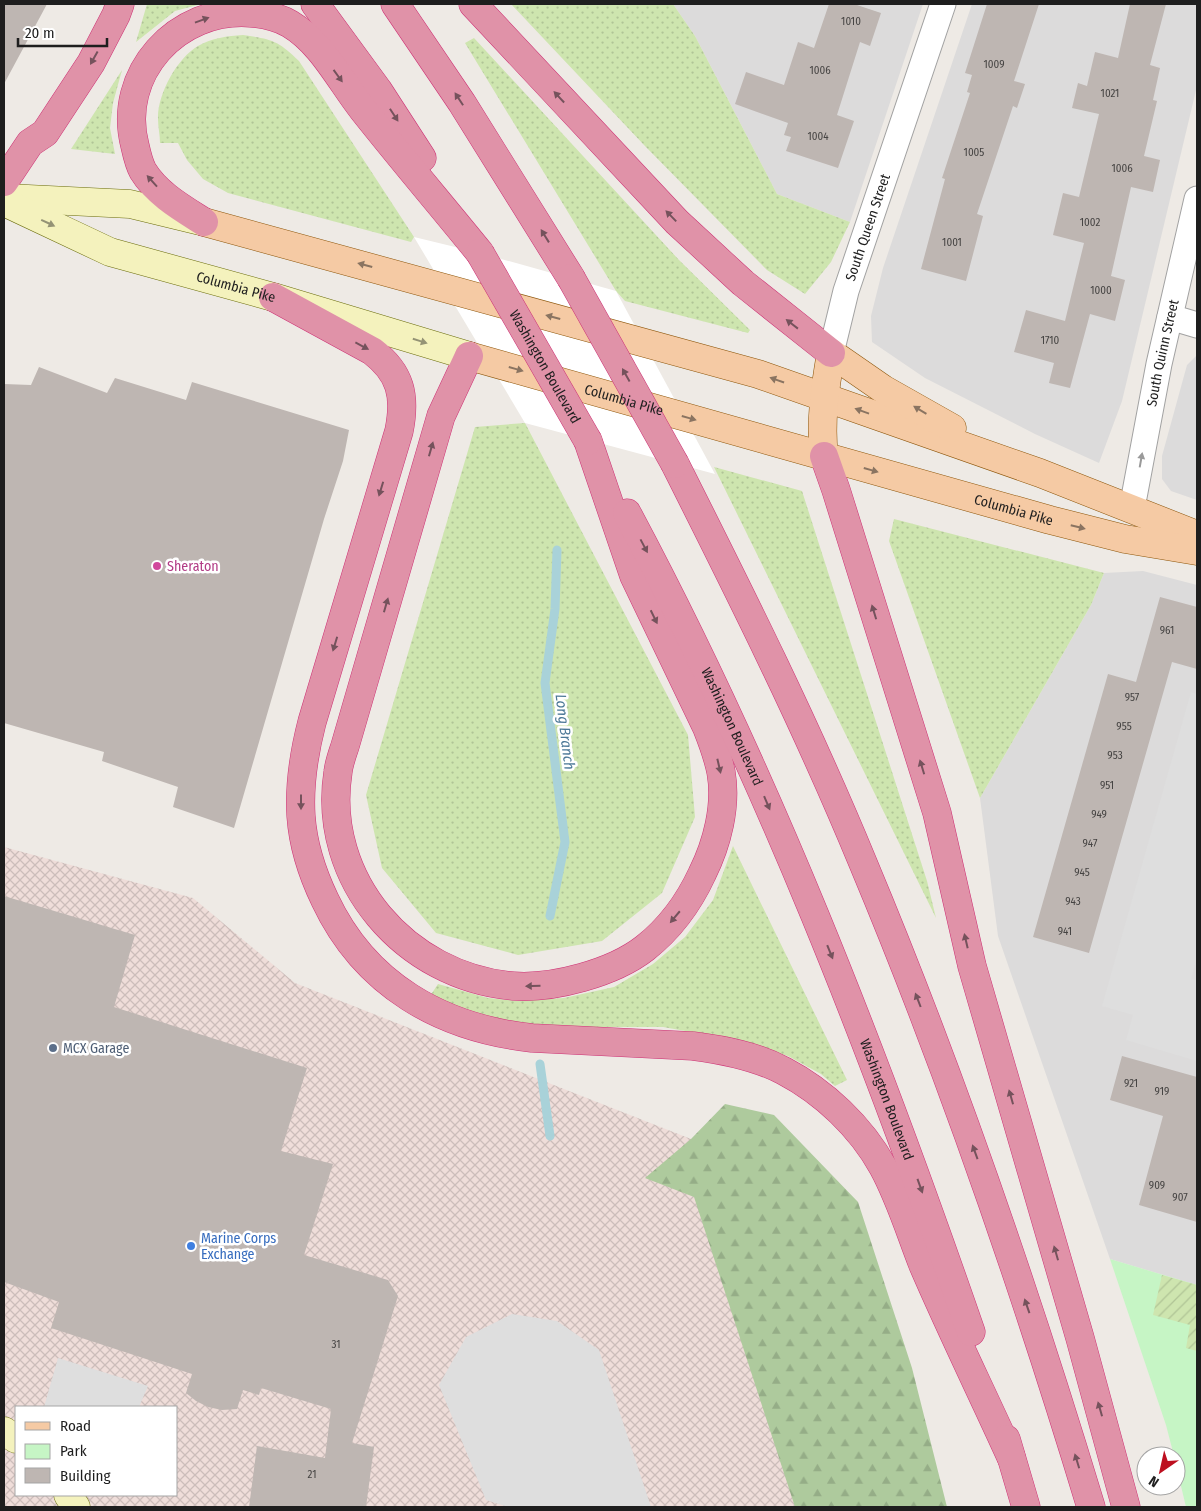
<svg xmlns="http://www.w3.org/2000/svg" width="1201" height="1511" font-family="'Fira Sans Condensed',sans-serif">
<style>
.residential{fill:#dcdbdb}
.military{fill:url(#military-cross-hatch);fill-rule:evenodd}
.grass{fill:url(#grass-dots)}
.forest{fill:url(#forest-firs)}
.park{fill:#c6f5c5}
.garden{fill:url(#garden-furrows)}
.parking{fill:#dedede}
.pier{fill:#fff}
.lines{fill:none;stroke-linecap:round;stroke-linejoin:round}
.stream{stroke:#a9d2d9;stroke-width:9}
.building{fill:#beb6b2}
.street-casing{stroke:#a2a2a2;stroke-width:27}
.secondary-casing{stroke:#6b6d0d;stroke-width:29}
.primary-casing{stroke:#8d560b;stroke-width:29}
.highway-casing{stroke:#cd3275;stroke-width:29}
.street{stroke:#fff;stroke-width:25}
.secondary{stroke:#f4f2bd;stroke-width:28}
.primary{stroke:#f5caa4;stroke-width:28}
.highway{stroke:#e092a8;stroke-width:28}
.highway-bridge-casing{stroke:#cd3275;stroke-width:29;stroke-linecap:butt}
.highway-bridge{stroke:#e092a8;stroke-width:28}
.oneway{fill:#75525c}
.oneway2{fill:#949375}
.oneway3{fill:#8a7461}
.oneway4{fill:#9a9a9a}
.hotel-dot{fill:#d1479c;stroke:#fff;stroke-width:2}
.service-dot{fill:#5c6f8a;stroke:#fff;stroke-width:2}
.shop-dot{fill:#3f7fe0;stroke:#fff;stroke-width:2}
.labels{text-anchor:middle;stroke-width:5;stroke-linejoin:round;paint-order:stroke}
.number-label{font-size:11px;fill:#464443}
.street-label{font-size:14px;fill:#1e1e1e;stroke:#fff}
.hotel-label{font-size:14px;fill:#b23c85;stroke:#fff;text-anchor:start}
.service-label{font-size:14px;fill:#4e5e75;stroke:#fff;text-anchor:start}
.shop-label{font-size:14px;fill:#366cbe;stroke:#fff;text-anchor:start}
.water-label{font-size:15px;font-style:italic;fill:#4c7897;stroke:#fff}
</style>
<defs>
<pattern id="military-cross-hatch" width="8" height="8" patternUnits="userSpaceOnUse" patternTransform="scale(1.25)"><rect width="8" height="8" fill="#efddd9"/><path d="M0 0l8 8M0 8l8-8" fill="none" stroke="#ccbdba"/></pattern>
<pattern id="grass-dots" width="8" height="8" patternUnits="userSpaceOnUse" patternTransform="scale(1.25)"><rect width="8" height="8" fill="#cee5af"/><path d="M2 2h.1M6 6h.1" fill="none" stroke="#b0c496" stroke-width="1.8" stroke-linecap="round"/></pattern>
<pattern id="forest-firs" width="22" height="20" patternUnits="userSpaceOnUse" patternTransform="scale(1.25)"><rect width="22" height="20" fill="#aeca9d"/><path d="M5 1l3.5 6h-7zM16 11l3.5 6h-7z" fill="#95ad87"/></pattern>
<pattern id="garden-furrows" width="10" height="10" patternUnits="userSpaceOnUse" patternTransform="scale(1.25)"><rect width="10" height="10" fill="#cee5af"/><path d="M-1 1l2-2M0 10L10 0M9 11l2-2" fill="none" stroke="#b0c496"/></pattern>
</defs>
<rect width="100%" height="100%" fill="#eeeae5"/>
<path class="residential" d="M673,4h250l-73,218 -73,-28 -82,-158z
M972,4h225v82l-75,315 -23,62 -64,-29 -110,-56 -53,-36 -1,-26 12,-48z
M1197,355v145l-26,-9 -9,-12v-23l25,-91z
M1143,571l54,14v700l-87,-26 -112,-323 -18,-138 111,-193 13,-32z"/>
<path class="military" d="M4,847l189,51 102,85 396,156 121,368h-808zM16,1407h160v88h-160z"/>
<path class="grass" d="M147,4h54l-26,7 -39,31z
M511,4h162l22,32 82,158 73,28 -19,40 -26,32 -38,-24 -123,-125z
M243,35c28,4 35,5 56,26l115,176 -3,5 -183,-49 -25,-14 -16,-19 -9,-17h-18c0,-8 -2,-16 -2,-24 -1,-24 19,-61 40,-73 14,-8 29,-10 45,-11z
M474,38l205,222 71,70 -2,3 -123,-32 -9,-10 -151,-248z
M122,70l-9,33 -3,25 5,26 -44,-5z
M525,423l163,312 7,82 -33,76 -60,48 -84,14 -82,-22 -54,-65 -16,-73 109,-368z
M714,467l88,24 125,390 9,37z
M894,519l210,54 -13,32 -111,193 -91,-257z
M733,846l114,234 -12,6 -14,-12 -33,-18 -63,-18 -62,-11h-105l-58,-5 -70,-26 8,-12 50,14 30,3 46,-3 50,-11 39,-23 32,-27 28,-37z"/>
<path class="forest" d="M725,1104l49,11 84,87 54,166 35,139h-152l-101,-310 -49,-19 46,-39z"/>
<path class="park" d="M1110,1259l87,26v222h-11l-10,-42v-9h-2l-8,-31z"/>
<path class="garden" d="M1162,1275l35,10v66l-11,-3 4,-23 -37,-10z"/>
<path class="parking" d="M1191,692l6,2v264l-6,21 6,1v81l-71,-21 7,-25 -31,-9z
M512,1314l45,7 42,29 52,157h-143l-22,-7 -47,-115 27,-48z
M58,1358l90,28 -9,21h-95z"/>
<path class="pier" d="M414,237l66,16 136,38 99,183 -190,-51z"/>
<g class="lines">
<path class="stream" d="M550,916l15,-74 -20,-159 10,-74 2,-59
M540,1064l10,72"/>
</g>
<path class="building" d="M4,4h43l-43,80z
M829,4h25l27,9 -11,33 -10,-4 -23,73 17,6 -16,47 -52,-17 5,-14 -7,-2 4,-12 -53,-19 11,-32 38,13 14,-43 16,6z
M987,4h52l-25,77 11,3 -8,24 -4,-2 -36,108 6,2 -17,65 -45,-12 24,-90 -3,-1 28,-85 -3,-1 5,-17 -7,-2z
M1130,4h36l-16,61 10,3 -7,32 4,1 -13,55 16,4 -7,32 -22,-5 -20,89 14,4 -10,41 -25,-7 -20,74 -21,-5 5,-20 -40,-11 12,-42 39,11 19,-78 -31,-8 10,-42 16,4 20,-83 -27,-6 6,-25 9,3 8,-34 23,6z
M39,367l68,26 8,-15 71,22 6,-18 157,48 -6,31 -19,58 -90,309 -61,-21 5,-20 -76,-26 2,-9 -100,-29v-339l27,1z
M1160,597l37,10v62l-25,-7 -83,291 -56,-16 75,-263 28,8z
M4,896l131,39 -21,72 193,61 -26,83 52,13 -29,91 84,25 10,16 -46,147 22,4 -8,60h-117l8,-61 68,12 6,-49 -70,-21 -2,7 -16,-5 -6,19 -15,1 -14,-3 -12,-6 -10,-8 6,-19 -141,-46 8,-26 -55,-20z
M1122,1056l75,21v145l-58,-17 24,-89 -53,-16z"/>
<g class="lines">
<g class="street-casing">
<g id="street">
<path d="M1170,317l27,8"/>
<path id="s1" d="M831,353l15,-62 97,-287"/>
<path id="s2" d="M1132,508l27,-144 38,-165"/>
</g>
</g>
<g class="secondary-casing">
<g id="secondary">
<path d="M7,198l123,6 70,17"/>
<path id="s3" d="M4,202l106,50 163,45 196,59"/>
<path d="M4,1431l12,8"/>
<path d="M68,1495l8,12"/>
</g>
</g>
<g class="primary-casing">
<g id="primary">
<path d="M204,222l554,152 282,99 157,62"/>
<path id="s4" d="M469,356l581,164 75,19 72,12"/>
<path d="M824,456c-4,-35 1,-68 7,-103l52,36 69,39"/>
</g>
</g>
<g class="highway-casing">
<g id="highway">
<path d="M315,4l63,86 44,68"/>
<path d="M395,4l67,99 109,175"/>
<path d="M473,4l204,218 66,61 88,70"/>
<path d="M4,182l26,-39 15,-10 46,-70 25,-48 4,-11"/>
<path d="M204,222c-22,-14 -47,-28 -61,-51 -4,-7 -6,-16 -8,-25 -19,-72 42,-139 116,-133 13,1 27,4 39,11 32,19 50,57 73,86 38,48 78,95 117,143"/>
<path d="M273,297l99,54c29,22 34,45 27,80l-87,291c-8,31 -13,62 -11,94 2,29 11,57 24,84 40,85 116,128 207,138l161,8c31,4 63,10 91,25 40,21 77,56 99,96 17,31 27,65 40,98 28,65 59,128 88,192"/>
<path d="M469,356l-28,60 -96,330c-3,9 -6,17 -7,26 -17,108 68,205 175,214 40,3 100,-13 132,-38 24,-19 44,-46 57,-74 15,-30 25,-68 19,-102 -3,-15 -8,-29 -14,-44l-73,-152 -46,-135"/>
<path d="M824,456l12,34 101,323 35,153 108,372 46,169"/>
<path d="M675,464c66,131 132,263 188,399 88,210 162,426 228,644"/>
<path id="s5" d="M627,513c140,262 247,539 344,819"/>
<path d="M1006,1439l20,68"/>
</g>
</g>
<use href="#street" class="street"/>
<use href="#secondary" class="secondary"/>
<use href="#primary" class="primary"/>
<use href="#highway" class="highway"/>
<g class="highway-bridge-casing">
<g id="highway-bridge">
<path id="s6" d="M480,253l108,188"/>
<path d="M571,278l104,186"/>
</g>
</g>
<use href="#highway-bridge" class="highway-bridge"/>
</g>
<defs><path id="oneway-solid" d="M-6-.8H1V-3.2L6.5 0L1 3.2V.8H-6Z" transform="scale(1.25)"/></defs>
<g class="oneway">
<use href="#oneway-solid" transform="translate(202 20) rotate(-20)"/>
<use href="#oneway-solid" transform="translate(94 58) rotate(119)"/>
<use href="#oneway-solid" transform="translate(338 76) rotate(54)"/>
<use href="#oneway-solid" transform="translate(559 97) rotate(-133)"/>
<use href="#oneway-solid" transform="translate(459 99) rotate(-123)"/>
<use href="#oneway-solid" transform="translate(394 115) rotate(57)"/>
<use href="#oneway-solid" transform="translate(152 181) rotate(-132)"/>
<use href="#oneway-solid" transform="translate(671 216) rotate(-134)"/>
<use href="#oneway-solid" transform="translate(545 236) rotate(-122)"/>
<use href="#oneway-solid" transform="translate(792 324) rotate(-142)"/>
<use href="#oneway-solid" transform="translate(362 346) rotate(28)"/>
<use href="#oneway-solid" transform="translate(626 375) rotate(-119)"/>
<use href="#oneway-solid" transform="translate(431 449) rotate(-74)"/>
<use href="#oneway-solid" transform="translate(381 489) rotate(107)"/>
<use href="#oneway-solid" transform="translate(644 546) rotate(62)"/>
<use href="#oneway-solid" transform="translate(386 605) rotate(-74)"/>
<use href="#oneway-solid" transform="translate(874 612) rotate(-107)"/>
<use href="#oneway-solid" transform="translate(654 617) rotate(64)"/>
<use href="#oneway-solid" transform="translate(335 644) rotate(107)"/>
<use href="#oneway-solid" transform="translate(719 766) rotate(77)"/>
<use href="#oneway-solid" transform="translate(922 767) rotate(-107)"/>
<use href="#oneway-solid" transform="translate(301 802) rotate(90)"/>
<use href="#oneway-solid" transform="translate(767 803) rotate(67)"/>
<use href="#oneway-solid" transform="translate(675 917) rotate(130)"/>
<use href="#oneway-solid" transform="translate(966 941) rotate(-103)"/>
<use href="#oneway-solid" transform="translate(830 952) rotate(68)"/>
<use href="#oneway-solid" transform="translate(533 986) rotate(179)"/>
<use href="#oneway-solid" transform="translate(918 1000) rotate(-111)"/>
<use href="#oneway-solid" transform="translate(1011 1097) rotate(-106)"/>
<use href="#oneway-solid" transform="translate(975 1152) rotate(-110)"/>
<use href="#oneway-solid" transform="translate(920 1186) rotate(70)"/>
<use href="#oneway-solid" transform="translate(1056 1253) rotate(-106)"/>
<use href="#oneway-solid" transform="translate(1027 1306) rotate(-109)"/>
<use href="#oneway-solid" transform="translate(1100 1409) rotate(-106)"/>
<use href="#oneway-solid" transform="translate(1077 1461) rotate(-107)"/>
</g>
<g class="oneway2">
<use href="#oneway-solid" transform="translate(48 223) rotate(25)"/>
<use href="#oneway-solid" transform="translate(420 341) rotate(17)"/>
</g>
<g class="oneway3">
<use href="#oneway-solid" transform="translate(365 265) rotate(-165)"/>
<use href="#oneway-solid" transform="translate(553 317) rotate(-165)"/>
<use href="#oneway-solid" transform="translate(516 369) rotate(16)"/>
<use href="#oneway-solid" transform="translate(777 380) rotate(-161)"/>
<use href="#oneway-solid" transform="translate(920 410) rotate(-149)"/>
<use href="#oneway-solid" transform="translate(862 411) rotate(-160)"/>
<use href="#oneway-solid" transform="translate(689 418) rotate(16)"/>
<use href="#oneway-solid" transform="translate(871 470) rotate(16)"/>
<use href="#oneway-solid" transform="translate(1078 527) rotate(14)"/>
</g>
<use class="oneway4" href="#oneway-solid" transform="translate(1141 460) rotate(-80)"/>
<circle class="hotel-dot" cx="157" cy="566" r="5"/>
<circle class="service-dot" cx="53" cy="1048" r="5"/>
<circle class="shop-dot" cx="191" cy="1246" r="5"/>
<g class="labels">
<g class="number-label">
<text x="851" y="25">1010</text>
<text x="994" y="68">1009</text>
<text x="820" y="74">1006</text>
<text x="1110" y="97">1021</text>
<text x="818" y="140">1004</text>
<text x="974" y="156">1005</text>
<text x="1122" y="172">1006</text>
<text x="1090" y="226">1002</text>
<text x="952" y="246">1001</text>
<text x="1101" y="294">1000</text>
<text x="1050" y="344">1710</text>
<text x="1167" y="634">961</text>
<text x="1132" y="701">957</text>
<text x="1124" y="730">955</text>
<text x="1115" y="759">953</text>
<text x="1107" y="789">951</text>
<text x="1099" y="818">949</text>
<text x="1090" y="847">947</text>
<text x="1082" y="876">945</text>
<text x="1073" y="905">943</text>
<text x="1065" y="935">941</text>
<text x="1131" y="1087">921</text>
<text x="1162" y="1095">919</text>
<text x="1157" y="1189">909</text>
<text x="1180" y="1201">907</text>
<text x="336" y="1348">31</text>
<text x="312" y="1478">21</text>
</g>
<g class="street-label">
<text dy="5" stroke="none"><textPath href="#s1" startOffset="131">South Queen Street</textPath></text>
<text dy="5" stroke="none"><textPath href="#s3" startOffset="248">Columbia Pike</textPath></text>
<text dy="5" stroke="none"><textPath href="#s2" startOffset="158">South Quinn Street</textPath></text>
<text dy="5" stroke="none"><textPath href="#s6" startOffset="131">Washington Boulevard</textPath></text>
<text dy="5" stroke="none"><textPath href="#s4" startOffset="161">Columbia Pike</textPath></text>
<text dy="5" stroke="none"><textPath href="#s4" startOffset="566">Columbia Pike</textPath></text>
<text dy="5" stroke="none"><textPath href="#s5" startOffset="238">Washington Boulevard</textPath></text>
<text dy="5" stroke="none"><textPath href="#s5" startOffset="642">Washington Boulevard</textPath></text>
</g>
<g class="hotel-label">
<text x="167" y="571">Sheraton</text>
</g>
<g class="service-label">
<text x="63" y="1053">MCX Garage</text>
</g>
<g class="shop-label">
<text x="201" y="1243">Marine Corps<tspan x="201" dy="16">Exchange</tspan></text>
</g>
<g class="water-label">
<text transform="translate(565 732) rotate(83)" y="5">Long Branch</text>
</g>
</g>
<rect width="1201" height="1511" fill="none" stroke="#1e1e1e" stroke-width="10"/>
<rect x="15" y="1406" width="162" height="90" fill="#ffffff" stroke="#a5a5a5"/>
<rect x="25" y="1422" width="25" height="8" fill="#f5caa4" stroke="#a5a5a5"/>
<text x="60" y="1431" font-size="15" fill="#1e1e1e">Road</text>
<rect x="25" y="1444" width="25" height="15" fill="#c6f5c5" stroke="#a5a5a5"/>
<text x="60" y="1456" font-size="15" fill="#1e1e1e">Park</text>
<rect x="25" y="1468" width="25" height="15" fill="#beb6b2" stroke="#a5a5a5"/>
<text x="60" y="1481" font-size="15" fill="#1e1e1e">Building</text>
<g transform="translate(1161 1471) rotate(214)"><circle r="24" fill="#ffffff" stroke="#a5a5a5"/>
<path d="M0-4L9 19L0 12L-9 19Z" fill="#bd0f1f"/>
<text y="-8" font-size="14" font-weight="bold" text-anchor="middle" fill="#1e1e1e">N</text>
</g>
<path d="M18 38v8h89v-8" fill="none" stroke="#1e1e1e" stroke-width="2.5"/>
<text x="25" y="38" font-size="15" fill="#1e1e1e" stroke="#ffffff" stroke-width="4" paint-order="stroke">20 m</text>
</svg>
